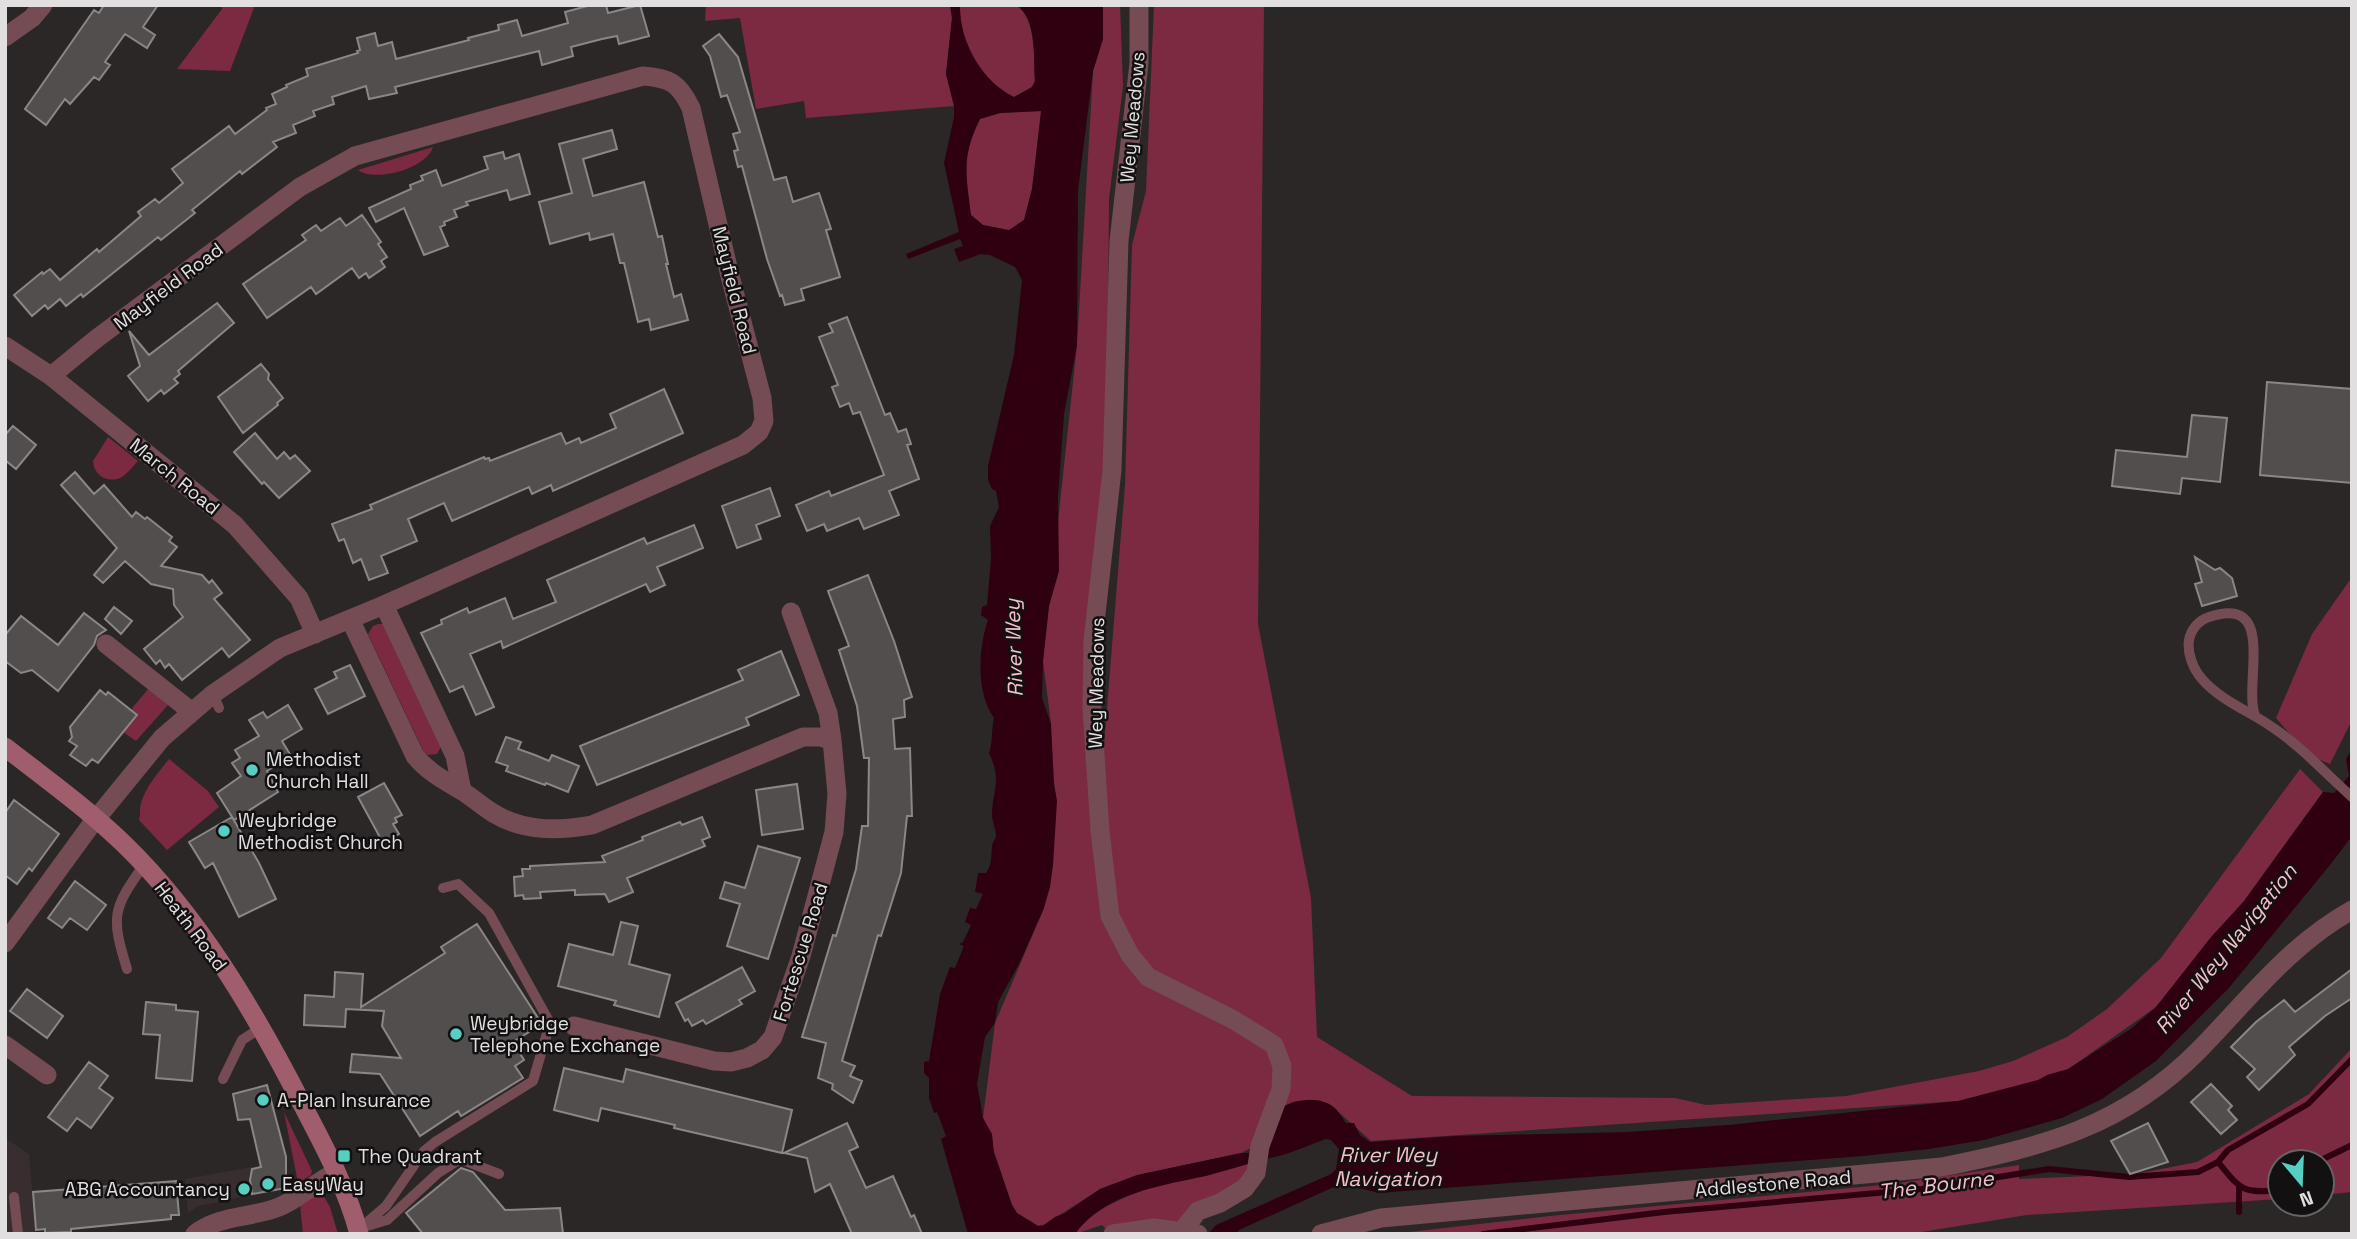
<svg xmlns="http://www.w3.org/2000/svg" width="2357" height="1239" font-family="'Space Grotesk',sans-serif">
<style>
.built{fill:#382d2f}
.green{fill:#7b2a41}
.water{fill:#2f0110;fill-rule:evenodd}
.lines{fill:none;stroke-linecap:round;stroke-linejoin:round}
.stream{stroke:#2f0110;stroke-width:6}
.building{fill:#524e4e;stroke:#8b8687;stroke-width:2}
.service{stroke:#754b54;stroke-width:10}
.minor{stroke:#754b54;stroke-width:19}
.tertiary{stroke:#754b54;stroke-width:19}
.secondary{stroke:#a05e6c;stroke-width:19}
.poi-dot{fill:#57cec2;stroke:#121011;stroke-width:2.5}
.labels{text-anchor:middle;stroke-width:5;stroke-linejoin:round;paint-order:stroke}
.street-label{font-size:19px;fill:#e1dfdf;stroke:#121011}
.poi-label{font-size:19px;fill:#e1dfdf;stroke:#121011;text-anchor:start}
.water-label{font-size:21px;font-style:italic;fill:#f5bec8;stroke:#121011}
</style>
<rect width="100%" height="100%" fill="#2b2727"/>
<path class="built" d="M5,1138l24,16 7,80h-31z
M286,1160v28l-88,18 -10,7 -3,-34 67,-12 1,2z"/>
<path class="green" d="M222,5h33l-25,66 -53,-2 45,-60z
M706,5h244l2,13 -6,56 8,32 -148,12 -2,-17 -48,8 -16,-91 -35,3z
M960,5c16,0 41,-3 55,0 21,6 19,58 20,76l-3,6 -18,10c-32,-15 -55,-56 -54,-92z
M1098,5h22l3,81 -14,113 -2,254 -13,416 31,-384 7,-240 14,-54 8,-186h110l-6,619 53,274 6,139 95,59 263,2 31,7 140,-9 133,-25 34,-10 54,-24 40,-28 54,-51 139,-189 23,23 -79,109 -88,106 -89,63 -49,20 -60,11 -587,40 -37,-33 -93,45 -103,22 -38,14 -56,36 -6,1 -21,-13 -5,-8 -29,-87 12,-95 49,-115 7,-184 -8,-63 34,-316 16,-274 10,-32z
M1042,111l-10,78 -8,31 -15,11 -26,-6 -12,-10c-5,-40 -10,-58 9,-96l20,-6z
M433,147c-6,21 -57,36 -75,23z
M108,437l30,24c-5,5 -10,12 -16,16 -14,7 -28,-1 -29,-16z
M2352,577v143l-22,44 -22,-9 -32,-37 36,-84z
M378,624h6l58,121 -5,9 -9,1 -4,-3 -56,-118 5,-8z
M149,688l19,17 -32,36 -13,-9 10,-25z
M169,759l39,32 11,16 -52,43 -28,-30c2,-6 0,-11 2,-17 5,-17 18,-31 28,-44z
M2352,1048v144l-30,3v-33h-42v37l-253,16 -118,19h-518l159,-18 343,-32 126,-19v14l117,-5 61,-12 112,-68z
M284,1112l28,59 -1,4 -13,8z
M1253,1163l4,2 -75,66 -75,-1 -5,-5 -27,9c32,-46 126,-58 178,-71z
M319,1188l11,19 8,27h-35l-3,-30z"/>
<path class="water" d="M950,5h10c-1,36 22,77 54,92l18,-10 3,-6c-2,-24 3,-61 -19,-76h87v34l-10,32 -15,119 -1,155 -13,69 -6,83 1,74 -10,35 -6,55 -1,37 9,26 3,59 3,18 -4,64 -3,22 -6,21 -24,54 -22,40 -3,21 -10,14 -8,47 6,34 9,16 2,19 18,52 5,8 21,13 6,-1 11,-8 10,-4 35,-24 37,-14 104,-22h13c8,-14 16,-30 26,-43 9,-11 35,-13 47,-7 9,3 14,13 19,20h8l6,12 10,7 85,-6 172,-4 101,-7 230,-24 80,-21 9,-5 21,-6 64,-41 24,-21 55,-70 33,-36 79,-109 11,1 15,-17 -3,-17 6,-10v87l-22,29 -102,124 -72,72 -54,38 -40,19 -78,22 -55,9 -66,7 -484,37 -36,-9 -7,2 -97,44 -3,4h-28l8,-9 115,-51 5,-5 3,-20 -8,-9 -5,-1c-21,7 -41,18 -63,20 -19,6 -38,12 -57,17 -46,10 -102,17 -131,58h-107l-27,-95 5,-3 -9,-24 -3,1 -5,-15v-20l-5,-5v-11l5,-1 11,-67 10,-27 5,1 9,-22 -5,-2 4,-2 8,-17 -6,-3 5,-14 6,1 7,-15 -8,-2 3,-19h8c6,-8 5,-17 6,-26 0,-4 3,-7 4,-11 0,-7 -4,-15 -4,-22 1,-27 10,-33 -3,-61 4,-11 2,-22 5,-35 -18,-25 -16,-69 -6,-98l-7,-5 1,-8 5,-2 4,-46 -1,-33 9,-19 -3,-16 -4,-2 -4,-9v-14l26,-111 8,-75 -7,-13 -25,-12 -9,-1 -22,8 -5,-13 9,-3 -3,-7 -52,20 -2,-5 53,-22 -15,-69 10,-46v-11l-8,-32 6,-56zM1041,111l-9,78 -8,31 -15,10 -26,-5 -12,-10c-5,-40 -10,-58 9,-96l20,-6z"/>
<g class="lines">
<path class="stream" d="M2218,1162c23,28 24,32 62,28
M2317,1162l35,-17
M2239,1212v-24
M1483,1234l181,-22 258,-23 127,-20 80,8 69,-5 20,-10 10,-12 80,-46 44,-45"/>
</g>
<path class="building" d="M104,5h54l-15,22 12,8 -8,13 -22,-14 -20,28 5,3 -11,15 -5,-3 -24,27 -5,-5 -19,26 -21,-16 69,-99 5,3z
M591,5h15l2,8 32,-8 9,31 -30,8 -2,-8 -15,3 -31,8 2,9 -31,9 -3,-14 -144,36 2,6 -28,6 -3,-13 -34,11 2,7 -21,7 2,5 -22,9 3,8 -23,9 4,5 -35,27 -2,-3 -48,39 3,3 -34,27 -3,-3 -75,60 -2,-3 -15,12 -6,-7 -12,10 -3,-4 -13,11 -18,-21 28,-23 1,2 7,-5 10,11 37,-31 2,3 42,-36 -3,-4 17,-13 4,4 24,-20 -11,-14 57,-43 6,8 32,-24 -1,-2 10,-4 -4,-10 15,-7 -1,-2 22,-9 -2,-7 52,-16 -1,-2 3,-1 -3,-12 18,-5 3,13 14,-4 4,17 73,-19 -1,-2 31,-8 -1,-5 19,-5 5,16 46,-13 -3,-11z
M719,34l19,23 36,123 12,-3 7,25 26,-9 12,36 -5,1 14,47 -39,12 3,11 -19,5 -3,-10 -2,1 -13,-37 -25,-93 -4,1 -4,-16 4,-1 -5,-16 7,-2 -13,-37 -6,2 -11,-41 -7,-10z
M612,130l5,19 -34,10 10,37 51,-14 14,55 4,-1 6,28h-2l8,33 7,-3 7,26 -37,10 -2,-11 -11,3 -14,-59h-4l-7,-29 -23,6 -1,-7 -39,11 -11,-42 33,-9 -13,-49z
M503,152l2,7 14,-5 11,40 -20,6 -3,-10 -41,12 2,3 -14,5 3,7 -13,5 1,3 -5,2 8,19 -24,9 -20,-47 -28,14 -7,-14 42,-19 -1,-4 13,-5 -2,-4 15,-6 6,16 46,-17 -4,-12z
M362,215l19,27 -3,2 9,13 -6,4 4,6 -16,11 -3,-5 -7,5 -7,-10 -36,26 -5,-7 -44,31 -24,-34 63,-44 -4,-5 14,-10 5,6 19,-13 6,8z
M217,303l17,20 -56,48 2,3 -6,5 4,4 -14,11 -3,-4 -13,11 -20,-25 12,-10 -11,-35 20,24z
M847,317l38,98 5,-2 8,19 8,-3 5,15 -4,1 12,34 -30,12 10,24 -35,14 -5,-11 -32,13 -3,-7 -17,7 -11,-26 33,-14 2,5 53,-21 -24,-63 -7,2 -4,-11 -9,4 -8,-20 6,-2 -19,-48 14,-5 -4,-8z
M261,364l8,10 -1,5 15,19 -6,5 1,2 -35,28 -25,-36z
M2267,382l85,7v94l-92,-8z
M664,389l19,44 -130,58 -2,-6 -19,9 -3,-7 -77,34 -8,-18 -36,16 9,22 -36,15 7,17 -19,7 -8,-21 -8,4 -9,-24 -5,2 -7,-17 40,-15 -2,-4 114,-48 1,2 4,-1 1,3 71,-28 5,11 13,-6 2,5 35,-15 -6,-14z
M2192,415l35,3 -7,64 -38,-4 -2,16 -68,-8 4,-36 71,7z
M13,426l23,19 -20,24 -11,-9v-25z
M255,433l22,26 7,-7 6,7 5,-4 15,16 -31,27 -15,-16 -2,2 -28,-32z
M75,472l19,22 10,-9 28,32 4,-5 9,7 2,-2 25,20 -3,4 8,6 -16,19 41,9 7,8 3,-3 10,13 -8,6 36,41 -21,17 -7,-9 -40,32 -13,-16 -4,4 -5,-8 -4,4 -12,-15 39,-32 -9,-12 -1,-16 -22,-5 -26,-23 -22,22 -9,-8 23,-27 -56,-63z
M770,488l10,28 -24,9 5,14 -24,9 -15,-42z
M694,525l9,23 -46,19 8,18 -15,7 -4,-8 -143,64 -2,-7 -31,13 24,53 -18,8 -13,-29 -13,6 -29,-59 21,-9 -1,-4 26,-12 2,5 36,-15 8,21 43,-17 -9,-22 97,-42 3,6z
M2195,557l20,13 5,-2 12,10 5,18 -35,10 -7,-22 7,-2z
M868,575l26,66 18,56 -8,3 1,17 -12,2 2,30 15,-1 2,68h-5l-6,57 -20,63 -3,-1 -36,126 13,5 -5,10 12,5 -9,22 -21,-14 1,-5 -15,-6 8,-35 -24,-6 31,-102 3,1 20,-67 6,-43h6l1,-68h-5l-7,-52 -18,-56 10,-4 -21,-55z
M114,607l18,14 -11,13 -16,-15z
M84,613l22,17 -9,6 -3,9 -36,46 -26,-21 -11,3 -16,-12v-26l16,-19 37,29z
M781,651l18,44 -53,23 3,7 -152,60 -17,-39 163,-66 -5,-10z
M350,665l15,31 -37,18 -13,-25 22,-11 -3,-6z
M100,690l6,5 2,-3 29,23 -39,48 -6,-4 -6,7 -16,-11 7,-9 -8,-5 3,-4 -2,-10z
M288,705l14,24 -20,12 9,15 -24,15 11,21 -44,28 -17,-27 24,-17 -9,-13 8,-5 -5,-8 24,-14 -10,-16 14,-8 4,6z
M506,737l15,5 -3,7 17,6 14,6 3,-6 27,11 -11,26 -22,-9 -1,2 -39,-14 2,-5 -12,-4z
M384,783l18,32 -7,3 2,4 -4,2 6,10 -16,9 -25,-46z
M797,784l6,45 -41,6 -6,-45z
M14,800l45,34 -27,37 -3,-3 -12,16 -12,-9v-62z
M232,817l27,46 17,36 -37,18 -26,-54 -8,5 -16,-26z
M702,817l8,20 -8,3 3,6 -78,32 6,14 -24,10 -4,-8 -30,1v-5l-35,2 1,6 -17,1 -1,-4 -8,1 -1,-19 9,-1 -1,-7h8v-3l75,-4 -3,-6 41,-16 -1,-3 38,-15 2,3z
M758,846l42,12 -32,101 -41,-13 13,-42 -20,-6 5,-16 20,6z
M75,881l31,24 -19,25 -17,-12 -8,10 -14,-10z
M621,922l17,4 -9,38 41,11 -11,42 -45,-12 2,-4 -58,-15 11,-42 44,11z
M477,924l65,100 -29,18 11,18 -9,6 8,12 -62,38 -3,-5 -38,25 -40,-62 -30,-2 2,-18 49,4 -19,-32 2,-15 -38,-2 -1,18 -41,-2 1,-30 29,2 1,-25 28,2 -2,33 84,-54 -4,-6z
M742,967l13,24 -16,9 3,4 -36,20 -3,-4 -11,6 -4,-7 -3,2 -9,-18z
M2352,969v29l-27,18 -36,31 6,8 -36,35 -12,-13 8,-8 -24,-22 25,-25 28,-22 11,12z
M27,989l36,27 -16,22 -37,-27z
M146,1002l30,3v5l22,2 -6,69 -36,-3 4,-43 -17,-1z
M89,1062l19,14 -9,12 14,10 -22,30 -14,-10 -10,13 -19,-14z
M564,1068l59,14 3,-13 166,41 -10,43 -108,-25 1,-3 -74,-17 -3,13 -44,-11z
M2211,1084l21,22 -4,4 9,10 -16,14 -30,-32z
M267,1085l19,72v31l-34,6 -2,-14 2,-11 9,-2 -11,-48 -12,1 -5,-26z
M847,1123l11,24 -9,4 17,37 27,-12 18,41 3,-2 8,19h-70l-22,-50 -15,8 -8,-34 -23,-5z
M2148,1123l20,39 -38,12 -19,-33z
M461,1168l12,4 32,38 55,-2 3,26h-140l-17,-21z
M176,1181l3,34h-8v4l-100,10v3l-26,1v-4l-9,1 -3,-38z"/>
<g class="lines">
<path class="service" d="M213,694l6,14
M2255,716c-12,-34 23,-122 -46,-99 -10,3 -18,12 -20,23 -2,13 4,29 13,39 18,21 47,32 70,48 30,20 53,46 80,70
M127,969c-16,-52 -15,-60 17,-104
M223,1079l19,-39 17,-11
M14,1197l4,37
M367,1226l20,-6 51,-47 22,-14 39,15
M358,1230l28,-24 38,-55 11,-9 98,-61 17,-58 -61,-110 -31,-29 -15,4"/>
<path class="minor" d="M1139,5v58l-20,178 -7,229 -19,171 -1,67 8,123 10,85 20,39 18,22 84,42 42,26 8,21 -1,23 -21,57 -4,27 -11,15 -25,15 -22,8 -16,20
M5,37l27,-19 11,-13
M5,346l46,30 184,149 64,73 16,36
M384,605l71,151 7,35
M791,612l37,101 4,27
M350,619l65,137c13,16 29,24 47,35 11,7 20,15 31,22 31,19 65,18 99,12l211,-88h17l12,3 5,54 -3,38 -33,124 -28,81 -11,13 -15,8 -16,4 -17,-1 -140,-35
M106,644l86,68
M5,943l86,-118 71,-87 51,-44 67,-46 104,-43 359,-160 16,-13 5,-11 -2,-23 -32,-122 -39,-168c-12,-25 -21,-30 -48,-32l-288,80 -55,31 -204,152 -45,37
M5,1045l42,30
M195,1234c23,-19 57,-16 84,-27 20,-8 36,-25 56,-34"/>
<path class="tertiary" d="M1113,1234l41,-6 44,6
M1321,1234l60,-16 561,-51c102,-21 181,-40 257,-117 50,-51 90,-105 153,-140"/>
<path class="secondary" d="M5,747c41,32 83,62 120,98 74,72 129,166 176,257 22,42 46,86 58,132"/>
</g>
<g class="poi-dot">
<circle cx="252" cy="770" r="7"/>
<circle cx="224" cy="831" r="7"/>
<circle cx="456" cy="1034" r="7"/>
<circle cx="263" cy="1100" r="7"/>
<rect x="337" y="1149" width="14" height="14" rx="3.5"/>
<circle cx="268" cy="1184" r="7"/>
<circle cx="244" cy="1189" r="7"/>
</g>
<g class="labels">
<g class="street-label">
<text transform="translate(1132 117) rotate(-85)" y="7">Wey Meadows</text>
<text transform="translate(168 286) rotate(-37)" y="7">Mayfield Road</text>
<text transform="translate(735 290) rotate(76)" y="7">Mayfield Road</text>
<text transform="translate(175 476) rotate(39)" y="7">March Road</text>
<text transform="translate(1096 683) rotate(-89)" y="7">Wey Meadows</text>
<text transform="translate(191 926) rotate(53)" y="7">Heath Road</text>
<text transform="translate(800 952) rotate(-73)" y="7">Fortescue Road</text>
<text transform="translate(1773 1183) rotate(-5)" y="7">Addlestone Road</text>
</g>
<g class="poi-label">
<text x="266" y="766">Methodist<tspan x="266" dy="22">Church Hall</tspan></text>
<text x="238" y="827">Weybridge<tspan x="238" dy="22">Methodist Church</tspan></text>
<text x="470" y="1030">Weybridge<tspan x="470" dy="22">Telephone Exchange</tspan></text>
<text x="277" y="1107">A-Plan Insurance</text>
<text x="358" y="1163">The Quadrant</text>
<text x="282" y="1191">EasyWay</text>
<text x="230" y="1196" text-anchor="end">ABG Accountancy</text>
</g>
<g class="water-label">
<text transform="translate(1014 648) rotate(-92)" y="7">River Wey</text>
<text transform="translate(2226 949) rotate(-51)" y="7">River Wey Navigation</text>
<text x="1388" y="1162">River Wey<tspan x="1388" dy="24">Navigation</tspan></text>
<text transform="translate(1936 1185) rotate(-7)" y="7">The Bourne</text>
</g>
</g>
<rect width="2357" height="1239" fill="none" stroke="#e1dfdf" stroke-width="14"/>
<g transform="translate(2301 1183) rotate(161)"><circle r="33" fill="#121011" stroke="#656363" stroke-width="2"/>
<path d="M0-5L12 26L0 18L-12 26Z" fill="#57cec2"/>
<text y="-10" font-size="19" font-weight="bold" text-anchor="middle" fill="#e1dfdf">N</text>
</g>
</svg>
